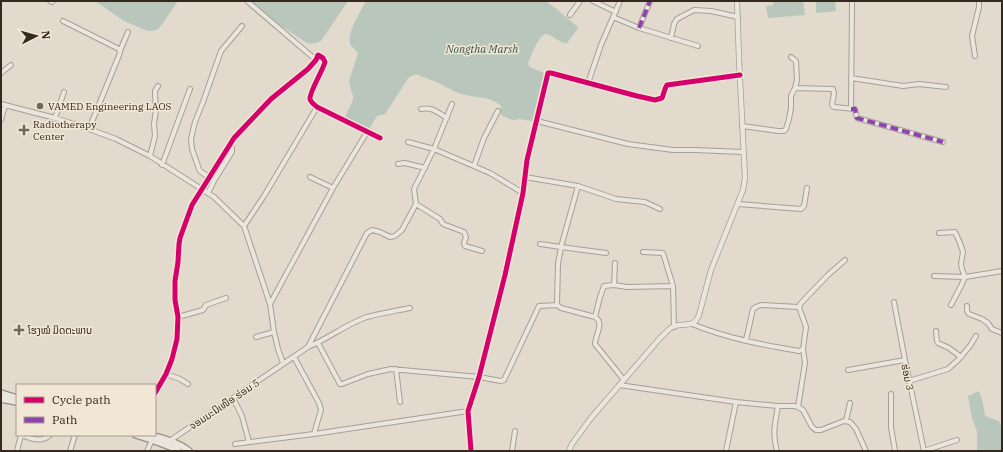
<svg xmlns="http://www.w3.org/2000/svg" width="1003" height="452" font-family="'IBM Plex Serif','Noto Sans Lao',serif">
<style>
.water{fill:#b8c6bc}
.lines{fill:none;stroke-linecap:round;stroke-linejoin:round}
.minor-casing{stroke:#a69f96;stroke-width:6}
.tertiary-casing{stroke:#a69f96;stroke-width:6}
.secondary-casing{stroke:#968f86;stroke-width:8}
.minor{stroke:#eae6de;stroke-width:4}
.tertiary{stroke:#eae6de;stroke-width:4.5}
.secondary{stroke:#eae6de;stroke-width:5.5}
.quiet{stroke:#8e44ad;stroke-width:4;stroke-dasharray:8 4;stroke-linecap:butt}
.cycleway-casing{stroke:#f2e7d4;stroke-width:8}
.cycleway{stroke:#d6006c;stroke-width:5}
.poi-dot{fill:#71665c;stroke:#f2e7d4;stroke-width:1.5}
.labels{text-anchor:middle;stroke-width:3;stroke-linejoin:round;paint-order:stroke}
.poi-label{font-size:10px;fill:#34281f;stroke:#f2e7d4;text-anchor:start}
.street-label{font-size:10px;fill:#34281f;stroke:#f2e7d4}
.water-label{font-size:11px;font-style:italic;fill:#30524e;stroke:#f2e7d4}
</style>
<rect width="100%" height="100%" fill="#e1dacd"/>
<path class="water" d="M95,1h83l-15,22 -5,6 -5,2h-5l-24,-10z
M243,1h105l-27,40c-5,2 -9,3 -14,2z
M366,1h179l9,6 24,20 -2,4 -9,12c-8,0 -14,-8 -21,-9 -7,0 -16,24 -18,30l2,3 14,6 1,3 -10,43 -3,2 -13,-2 -4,1h-3l-11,-5v-9c-10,-10 -26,-8 -39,-12 -8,-2 -15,-7 -23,-11 -8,-3 -16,-6 -23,-9l-7,3 -24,37 -8,2 -8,13h-3l-20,-10 -1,-2 8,-17v-5l-2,-5 -2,-9 9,-28c-2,-3 -5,-5 -7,-7 -6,-11 10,-35 15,-45z
M773,1h30l2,14 -37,3 -2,-12 7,-1z
M816,1h19l1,10 -20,2z
M979,391l4,12 2,13 14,5 3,7v23h-25v-20l-5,-13 -4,-22z"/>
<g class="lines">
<g class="minor-casing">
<path id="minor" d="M50,1l2,1
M247,1l69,59
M593,1l23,11
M570,15l10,-14
M613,17l26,11 59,18
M63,21l56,28 1,4 -31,76
M639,28l11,-27
M671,38l3,-14 3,-5 17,-9 17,1 27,6
M120,51l8,-19
M975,56l-3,-20 7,-29v-6
M1,73l10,-8
M851,78l52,8 16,-2 27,3
M588,83l13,-38 19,-44
M795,88l38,1 1,4 -2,12 2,2 21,2 2,9 86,24
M1,104l54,14 34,11 27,10 34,17 64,41 30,29 26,78 4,28 4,17 5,14
M421,109c12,-2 16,3 26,9
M851,109l1,-108
M55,118l9,-26
M1,120l4,-15
M537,121l91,23 45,6h22l48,2
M742,126l36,5h6l2,-2 3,-10 2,-11v-12l4,-8 2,-8 -1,-19 -5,-4
M408,142l26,7 56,24 33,20
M150,156l5,-20 -1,-12 2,-14 -1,-16v-3l3,-5
M398,164l7,-1 20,5
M162,165l28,-76
M474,166l10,-28 14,-27
M310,177l23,11
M525,177l53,9 38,13 29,3 15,7
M214,181l-14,-10 -1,-2 -7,-20 -1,-10 4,-17 8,-20 18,-51 21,-25
M208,193l6,-12 18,-29v-3l-1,-5
M416,204l24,15 3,5 21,8 2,5 -2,6 1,3 17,5
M738,204l63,5 3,-3 3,-18
M244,226l20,-30 53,-89
M939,233l16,-1 5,11 3,9 -2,12 1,5 3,8 -4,9 -10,19
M540,244l21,3 45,6
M643,252l20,1 10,33 1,41
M934,276l31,1 37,-6
M614,285l1,-22
M894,302l11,58 19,91
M270,304l63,-116 34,-56
M557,305l1,-41 3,-17 17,-61
M967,306v5l2,3 13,5 6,4 4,6 10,4
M178,317l25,-7 3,-5 3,-1 17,-6
M595,317l5,-20 4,-11 10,-1 13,2 46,-1
M692,324c34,14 71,21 107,27l4,-2 3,-22 -7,-20 2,-4 27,-28 17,-15
M936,331l1,10 1,2 11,5 12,9
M256,337l18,-5
M746,340l7,-31 3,-2 5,-2 38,2
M318,343l22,41h2l26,-10 23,-5 88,8 22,4 3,-1 34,-72 1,-2 18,-1 4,3 4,1 30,8c10,6 0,18 0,27l29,36
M308,347l59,-114 5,-3 8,2 10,5 5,-1 7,-6 14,-26 -2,-15 20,-40 18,-45
M294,357l25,46 2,7 -3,10 -4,14
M396,369l4,33
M848,370l57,-10
M166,374l14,5 8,5
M909,381l39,-12 10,-9 12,-14 6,-10
M619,385l117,17 42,4h16l4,1 5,3 9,17 4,3h5l23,-9 6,1 6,7 10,22
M155,393l11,-19 6,-15 5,-20 1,-22 -3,-17v-19l3,-19 1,-18 1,-6 12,-33 42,-67 37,-39 37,-30 8,-9 2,-5 5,3 2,4c-2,8 -16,31 -15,37 1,4 5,6 7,8l63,31
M891,394v33l4,24
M233,398l9,18 7,26
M798,407l7,-44 -2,-14
M846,421l4,-18
M21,435c10,3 19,8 28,1
M168,442l140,-95c20,-8 38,-23 59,-30 14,-4 29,-6 43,-9
M235,444l79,-10 154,-23
M17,451l4,-16
M70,451l5,-16
M147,451l5,-11
M471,451l-3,-40 11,-34 26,-102 18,-82 4,-33 21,-87h3l86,23 18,4 7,-2c2,-4 2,-9 5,-13l73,-10
M512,451l3,-20
M726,451l10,-49
M777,451c-5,-17 -2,-27 1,-45
M924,451l33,-11"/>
</g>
<g class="tertiary-casing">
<path id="tertiary" d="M569,451l3,-7 19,-26 70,-81c4,-3 8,-9 13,-11 11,-3 20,2 25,-11l12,-45 32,-80 2,-12 -6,-119 -2,-58"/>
</g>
<g class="secondary-casing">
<path id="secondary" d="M1,393l16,5
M1,399l16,3
M136,435l16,5 24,9 3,2
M151,435c13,4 27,7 38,16"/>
</g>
<use href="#minor" class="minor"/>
<use href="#tertiary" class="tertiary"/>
<use href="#secondary" class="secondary"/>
<path class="quiet" d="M639,28l11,-27
M851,109h4l2,9 86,24"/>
<g class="cycleway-casing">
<path id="cycleway" d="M155,393l11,-19 6,-15 5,-20 1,-22 -3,-17v-19l3,-19 1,-18 1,-6 12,-33 42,-67 37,-39 37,-30 8,-9 2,-5 5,3 2,4c-2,8 -16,31 -15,37 1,4 5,6 7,8l63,31
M471,451l-3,-40 11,-34 26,-102 18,-82 4,-33 21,-87h3l86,23 18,4 7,-2c2,-4 2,-9 5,-13l73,-10"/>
</g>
<use href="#cycleway" class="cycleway"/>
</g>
<g class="poi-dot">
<circle cx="40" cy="106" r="4"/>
<path d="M22 124h4v4h4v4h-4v4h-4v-4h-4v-4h4z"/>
<path d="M17 324h4v4h4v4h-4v4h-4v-4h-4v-4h4z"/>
</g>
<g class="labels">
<g class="poi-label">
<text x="48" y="110">VAMED Engineering LAOS</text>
<text x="33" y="128">Radiotherapy<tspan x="33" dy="12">Center</tspan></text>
<text x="28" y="334">ໂຮງໝໍ ມິດຕະພາບ</text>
</g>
<g class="street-label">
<text transform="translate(908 377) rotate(78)" y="4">ຮ່ອມ 3</text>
<text transform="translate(224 404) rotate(-34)" y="4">ຈອມມະນີເໜືອ ຮ່ອມ 5</text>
</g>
<g class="water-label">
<text x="482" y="53">Nongtha Marsh</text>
</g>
</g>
<rect width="1003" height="452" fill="none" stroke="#34281f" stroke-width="4"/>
<rect x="16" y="384" width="140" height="52" fill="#f2e7d4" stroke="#a69b8c"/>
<rect x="24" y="397" width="20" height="6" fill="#d6006c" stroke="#a69b8c"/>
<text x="52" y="404" font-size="12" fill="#34281f">Cycle path</text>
<rect x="24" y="417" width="20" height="6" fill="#8e44ad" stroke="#a69b8c"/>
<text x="52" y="424" font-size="12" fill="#34281f">Path</text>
<g transform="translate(36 36) rotate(84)" stroke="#f2e7d4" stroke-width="3" paint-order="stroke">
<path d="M0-3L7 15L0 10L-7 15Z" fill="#34281f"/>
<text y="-6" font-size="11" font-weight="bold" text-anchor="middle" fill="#34281f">N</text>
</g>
</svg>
